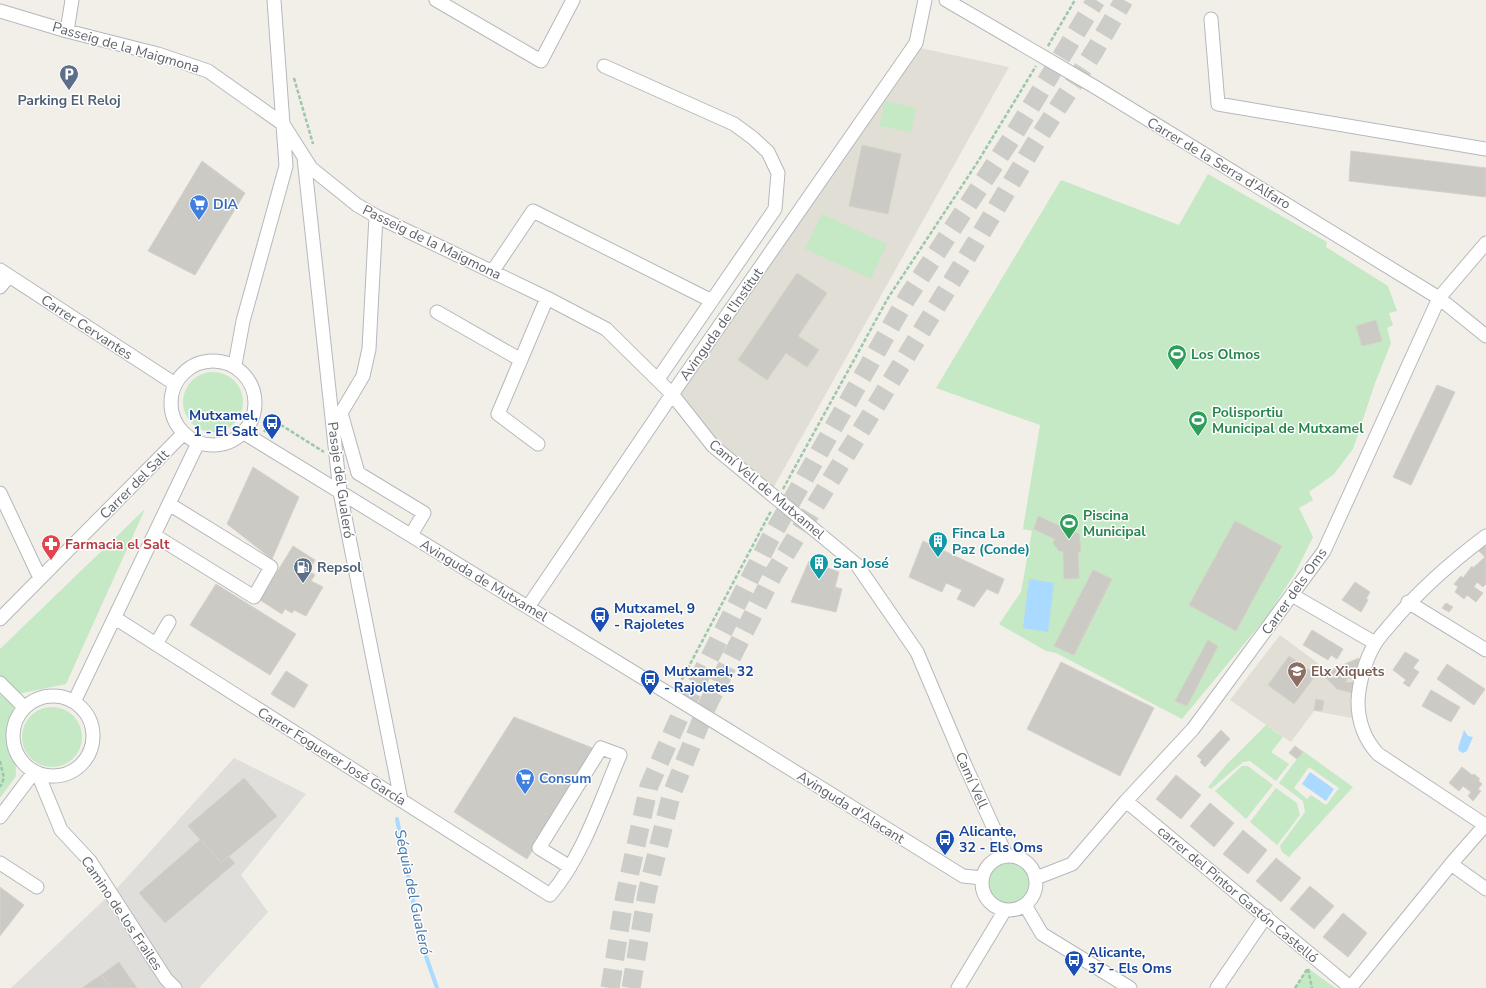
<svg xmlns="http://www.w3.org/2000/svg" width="1486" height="988" font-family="'Nunito Sans',sans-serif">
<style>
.industrial{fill:#e0deda}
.education{fill:#e1ded6}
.green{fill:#c5e8c5;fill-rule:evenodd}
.water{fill:#aadaff}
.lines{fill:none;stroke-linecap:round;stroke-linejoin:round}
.stream{stroke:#aadaff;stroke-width:4}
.building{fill:#cccac5;stroke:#d6d1c6}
.highway-tunnel{stroke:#ccccc8;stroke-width:19;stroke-dasharray:19 10;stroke-linecap:butt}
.minor-casing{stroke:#b5b8bc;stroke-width:15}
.path{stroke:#9cc7a9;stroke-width:2.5;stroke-dasharray:4 2;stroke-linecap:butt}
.minor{stroke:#fff;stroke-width:13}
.labels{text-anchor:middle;stroke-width:3;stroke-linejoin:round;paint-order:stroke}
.street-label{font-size:14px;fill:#5f6368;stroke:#fff}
.service-label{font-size:14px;font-weight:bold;fill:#4e5e75;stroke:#fff}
.shop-label{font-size:14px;font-weight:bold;fill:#366cbe;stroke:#fff;text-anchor:start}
.leisure-label{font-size:14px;font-weight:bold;fill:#27864d;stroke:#fff;text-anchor:start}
.transit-label{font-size:14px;font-weight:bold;fill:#164399;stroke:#fff;text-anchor:start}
.culture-label{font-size:14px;font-weight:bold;fill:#0d838f;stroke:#fff;text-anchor:start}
.health-label{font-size:14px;font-weight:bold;fill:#be3a42;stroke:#fff;text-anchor:start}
.education-label{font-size:14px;font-weight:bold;fill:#785e54;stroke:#fff;text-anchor:start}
.water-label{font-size:15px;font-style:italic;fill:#4174aa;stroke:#fff}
</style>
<rect width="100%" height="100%" fill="#f1efe8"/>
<path class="industrial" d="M234,758l72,36 -65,81 27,37 -69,76h-188l111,-105z"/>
<path class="education" d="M920,48l89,19 -237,423 -61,-57 -33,-44z
M1280,635l43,32 4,4 11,-4h20l-6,36v15l-38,-7 -23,31 -61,-42z"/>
<path class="green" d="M885,101l31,7 -5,24 -32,-6z
M1208,174l119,68 -1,5 62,39 9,25 -8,2 4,12 -6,3 4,15 -16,40 -22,66 -19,25 -25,18 4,8 -14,8 14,29 -18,36 -27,42 -86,104 -126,-66 -10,-2 -47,-27 22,-32 11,-61 -9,-2 17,-104 -104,-37 125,-208 118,45z
M822,214l65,30 -16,35 -66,-30z
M183 402a30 30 0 1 1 60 0a30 30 0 1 1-60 0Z
M145,509l-79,175 -53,11 3,81 -16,22v-149z
M22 737a30 30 0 1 1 60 0a30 30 0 1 1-60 0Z
M1266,725l17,12 -12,15 18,12 -13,17 -26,-20 -7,1 -32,27 -3,-2 19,-23z
M1303,751l50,36 -64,70 -7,-5 -2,-6 25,-34 -2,-11 -24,-18zM1309,767l30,21 -13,17 -15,-10 -4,4 -13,-11z
M1242,766h6l25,19 -27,34 -31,-28z
M1276,788l21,15 3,12 -23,30 -27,-23z
M988 883a21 21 0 1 1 42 0a21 21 0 1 1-42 0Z
M1308,968l27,20h-40z"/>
<path class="water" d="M1029,579l25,4 -6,49 -25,-4z
M1464,730l4,6 5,1 -6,14 -4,2 -4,-2 -1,-3z
M1310,772l24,17 -8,12 -24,-17z"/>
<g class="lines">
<path class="stream" d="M397,819l24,123 16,46"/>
</g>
<path class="building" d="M862,145l39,9 -13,60 -39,-8z
M1351,151l135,17v29l-137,-16z
M202,161l43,32 -50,82 -47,-24z
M797,273l30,20 -29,43 21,14 -12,17 -21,-14 -19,27 -29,-20z
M1376,320l6,21 -20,5 -6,-20z
M1437,385l18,7 -44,93 -18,-8z
M253,467l46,30 -27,62 -45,-35z
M1038,516l24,11 1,-1 16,8 2,17 -3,1 1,26 -15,1 -1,-28h-4l-6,-8 2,-4 -21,-10z
M1235,521l47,25 -46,85 -47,-26z
M923,541l81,38 -6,15 -11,-5 -13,18 -17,-8 5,-9 -16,-7 -4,9 -33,-15z
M1486,544v40l-3,3 -6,-5 -3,5 9,6 -7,9 -9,-7 -3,4 -9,-7 3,-5 -4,-3 7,-8 2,2 9,-12 1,2 12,-11 -7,-7z
M293,546l22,14 -6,11 6,4 -4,6 12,6 -17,29 -12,-6 -2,3 -7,-4 -3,5 -22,-14z
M809,561l30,11 -4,15 7,2 -6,23 -45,-10z
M1093,570l19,9 -38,76 -20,-9z
M1355,582l15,10 -4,7 2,1 -7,12 -19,-12z
M216,584l80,50 -26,41 -80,-50z
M1446,603l7,4 -4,5 -7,-4z
M1312,630l31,19 -6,10 -6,-4 -3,5 -25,-15z
M1208,640l10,6 -31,60 -12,-5z
M1405,652l14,8 -6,8 6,4 -10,15 -6,-4 3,-3 -13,-10z
M1289,656l27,19 -22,29 -26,-19z
M1359,658l-1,9 -18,6 -2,-6z
M1061,662l93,46 -34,68 -93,-47z
M1447,664l38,25 -11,16 -37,-26z
M1338,667l2,6 11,-4 3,6 -8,4 1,1 -2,2 10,1 -2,10 -16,-4 -15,-15z
M286,671l22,14 -14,23 -23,-14z
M1431,690l29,17 -9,15 -29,-16z
M1316,699l8,2 -2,10 -8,-1z
M514,717l81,32 -68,110 -73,-47z
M1221,730l9,9 -25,28 -5,-5 2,-2 -5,-4z
M1295,746l8,6 -6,7 -8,-6z
M1462,767l10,8 2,-1 6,5 -2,1 4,4 -4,5 3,2 -8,10 -5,-5 3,-4 -8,-6 -4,5 -10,-8z
M1176,775l25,20 -20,24 -25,-20z
M244,778l33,38 -56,47 -33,-37z
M1210,803l24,20 -20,24 -24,-21z
M1243,830l24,20 -19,24 -25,-20z
M201,839l20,24 7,-7 7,7 -70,60 -26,-30z
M1276,858l25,20 -20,24 -25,-21z
M1310,886l24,20 -20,23 -24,-20z
M0,887l24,18 -24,31z
M1343,913l24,20 -19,24 -25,-20z
M119,962l18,26h-26l-10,-13z
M101,975l10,13h-29z"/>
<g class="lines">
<path class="highway-tunnel" d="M610,988l15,-93 24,-109 30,-68 91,-179 137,-241 106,-162 83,-136
M631,988l16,-95 24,-97 37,-92 66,-131 202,-331 58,-97 61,-95 29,-50"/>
<g class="minor-casing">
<path id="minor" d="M436,0l105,61 32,-61
M946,0l149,87 344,211 47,38
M0,11l67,20 91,23 50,17 75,53 28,44 46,37 19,11 171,82 59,31 66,65 41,52 144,119 60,87 48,113 41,90
M1211,19l7,85 268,45
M67,31l5,-31
M604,66l130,58 19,14 15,14 10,21 -3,36 -117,170
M304,158l36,334 61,308
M376,216l-7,133 -6,27 -22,37 17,60 66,40 -13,22
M0,270l175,114
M492,272l41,-61 179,90
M0,287l9,-11
M437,312l84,48
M171 403a42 42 0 1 1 84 0a42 42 0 1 1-84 0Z
M235,365l8,-44 43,-155 -12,-166
M244,433l479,294 240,149 19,2
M538,444l-40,-30 49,-116
M0,493l40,85
M154,535l100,62 17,-30 -102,-63
M1292,595l83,48
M1408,602l78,48
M528,607l149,-220 239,-344 9,-43
M115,618l435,277c33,-39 50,-93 70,-140l-19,-7 -62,100 31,19
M0,619l184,-186
M156,644l13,-22
M0,683l24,24
M13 736a40 40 0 1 1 80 0a40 40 0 1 1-80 0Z
M74,702l124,-259
M38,774l23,56 29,31 76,118 9,9
M1126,801l225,187
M0,817l34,-45
M1485,825l-107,-71c-14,-15 -20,-32 -20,-53 1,-18 7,-41 17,-57 4,-7 10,-13 15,-19 29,-35 60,-62 96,-89
M982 883a27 27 0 1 1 54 0a27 27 0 1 1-54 0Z
M0,863l37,24
M1451,864l35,25
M1036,878l36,-14 54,-63 67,-72 131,-178 115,-253 47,-55
M1025,905l17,29 88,54
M958,988l47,-78
M1217,988l49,-72
M1350,988l101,-124 35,-40"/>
</g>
<path class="path" d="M1048,46l27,-46
M294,78l19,66
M264,432l9,-12 51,32
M783,489l105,-191 89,-135 59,-97
M679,685l92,-174
M0,761l4,17 -4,9
M1308,969l4,19
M1295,988l13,-20"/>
<use href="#minor" class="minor"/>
</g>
<defs>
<g id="parking-pin" transform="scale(1)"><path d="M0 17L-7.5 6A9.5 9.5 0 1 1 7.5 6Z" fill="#5c6f8a" stroke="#fff"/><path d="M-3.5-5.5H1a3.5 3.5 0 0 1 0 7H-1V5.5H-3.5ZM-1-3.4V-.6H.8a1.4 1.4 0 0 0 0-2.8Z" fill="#fff"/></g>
<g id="supermarket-pin" transform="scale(1)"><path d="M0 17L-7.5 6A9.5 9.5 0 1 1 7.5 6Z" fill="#3f7fe0" stroke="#fff"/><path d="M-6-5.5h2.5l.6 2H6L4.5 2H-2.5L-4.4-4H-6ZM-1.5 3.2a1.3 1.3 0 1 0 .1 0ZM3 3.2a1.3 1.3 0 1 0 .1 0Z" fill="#fff"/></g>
<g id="stadium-pin" transform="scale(1)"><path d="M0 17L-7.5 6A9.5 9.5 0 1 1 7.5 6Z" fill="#2e9e5b" stroke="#fff"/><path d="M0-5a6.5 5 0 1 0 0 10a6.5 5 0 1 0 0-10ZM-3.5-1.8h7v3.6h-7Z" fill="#fff"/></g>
<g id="bus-pin" transform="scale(1)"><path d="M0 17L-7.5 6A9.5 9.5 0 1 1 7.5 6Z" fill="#1a4fb4" stroke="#fff"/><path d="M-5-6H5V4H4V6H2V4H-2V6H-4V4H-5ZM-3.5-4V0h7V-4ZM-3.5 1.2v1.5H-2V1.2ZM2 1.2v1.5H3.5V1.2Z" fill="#fff"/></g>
<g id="building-pin" transform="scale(1)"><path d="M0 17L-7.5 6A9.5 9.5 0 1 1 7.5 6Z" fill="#0f9aa8" stroke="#fff"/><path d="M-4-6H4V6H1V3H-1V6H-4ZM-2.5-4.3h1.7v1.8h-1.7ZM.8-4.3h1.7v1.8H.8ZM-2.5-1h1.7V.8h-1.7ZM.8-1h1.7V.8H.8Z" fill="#fff"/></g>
<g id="pharmacy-pin" transform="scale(1)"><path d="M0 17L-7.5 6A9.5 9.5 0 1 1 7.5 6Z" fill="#e0444e" stroke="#fff"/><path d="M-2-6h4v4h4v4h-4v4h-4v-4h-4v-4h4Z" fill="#fff"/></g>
<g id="fuel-pin" transform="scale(1)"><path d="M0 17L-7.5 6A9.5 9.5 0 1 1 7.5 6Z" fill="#5c6f8a" stroke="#fff"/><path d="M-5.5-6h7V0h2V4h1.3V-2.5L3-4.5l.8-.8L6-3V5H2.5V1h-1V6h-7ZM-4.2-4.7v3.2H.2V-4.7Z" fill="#fff"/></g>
<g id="school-pin" transform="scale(1)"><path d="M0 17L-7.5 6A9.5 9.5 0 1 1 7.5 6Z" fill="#8d6e63" stroke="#fff"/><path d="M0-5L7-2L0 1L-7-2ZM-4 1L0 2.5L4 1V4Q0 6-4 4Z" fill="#fff"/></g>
</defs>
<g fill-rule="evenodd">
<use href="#parking-pin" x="69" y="74"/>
<use href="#supermarket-pin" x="199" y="204"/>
<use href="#stadium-pin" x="1177" y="354"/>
<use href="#stadium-pin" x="1198" y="420"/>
<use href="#bus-pin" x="272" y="423"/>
<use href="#stadium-pin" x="1069" y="523"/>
<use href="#building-pin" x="938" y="541"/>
<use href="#pharmacy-pin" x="51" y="544"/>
<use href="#building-pin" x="819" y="563"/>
<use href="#fuel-pin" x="303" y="567"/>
<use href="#bus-pin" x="600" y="616"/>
<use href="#school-pin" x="1297" y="671"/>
<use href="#bus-pin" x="650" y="679"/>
<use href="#supermarket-pin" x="525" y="778"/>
<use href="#bus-pin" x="945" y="839"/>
<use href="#bus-pin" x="1074" y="960"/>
</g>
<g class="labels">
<g class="street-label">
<text transform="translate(126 47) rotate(16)" y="5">Passeig de la Maigmona</text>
<text transform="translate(1219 163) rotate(31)" y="5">Carrer de la Serra d'Alfaro</text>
<text transform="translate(432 242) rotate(26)" y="5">Passeig de la Maigmona</text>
<text transform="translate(721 324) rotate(-55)" y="5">Avinguda de l'Institut</text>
<text transform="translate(87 327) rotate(33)" y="5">Carrer Cervantes</text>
<text transform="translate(341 480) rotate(82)" y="5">Pasaje del Gualeró</text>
<text transform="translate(134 484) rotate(-45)" y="5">Carrer del Salt</text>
<text transform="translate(767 489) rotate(40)" y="5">Camí Vell de Mutxamel</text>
<text transform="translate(484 580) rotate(31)" y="5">Avinguda de Mutxamel</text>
<text transform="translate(1294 591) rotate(-55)" y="5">Carrer dels Oms</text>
<text transform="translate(332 756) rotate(32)" y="5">Carrer Foguerer José García</text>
<text transform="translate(972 780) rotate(66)" y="5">Camí Vell</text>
<text transform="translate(851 807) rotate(32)" y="5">Avinguda d'Alacant</text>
<text transform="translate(1238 894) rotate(40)" y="5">carrer del Pintor Gastón Castelló</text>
<text transform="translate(122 913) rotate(56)" y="5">Camino de los Frailes</text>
</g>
<g class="service-label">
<text x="69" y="105">Parking El Reloj</text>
<text x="317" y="572" text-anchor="start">Repsol</text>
</g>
<g class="shop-label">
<text x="213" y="209">DIA</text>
<text x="539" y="783">Consum</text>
</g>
<g class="leisure-label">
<text x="1191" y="359">Los Olmos</text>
<text x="1212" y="417">Polisportiu<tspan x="1212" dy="16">Municipal de Mutxamel</tspan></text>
<text x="1083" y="520">Piscina<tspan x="1083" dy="16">Municipal</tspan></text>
</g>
<g class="transit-label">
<text x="258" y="420" text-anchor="end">Mutxamel,<tspan x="258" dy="16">1 - El Salt</tspan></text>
<text x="614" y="613">Mutxamel, 9<tspan x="614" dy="16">- Rajoletes</tspan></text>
<text x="664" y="676">Mutxamel, 32<tspan x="664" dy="16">- Rajoletes</tspan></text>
<text x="959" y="836">Alicante,<tspan x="959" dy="16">32 - Els Oms</tspan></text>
<text x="1088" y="957">Alicante,<tspan x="1088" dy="16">37 - Els Oms</tspan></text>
</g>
<g class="culture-label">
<text x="952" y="538">Finca La<tspan x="952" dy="16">Paz (Conde)</tspan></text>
<text x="833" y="568">San José</text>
</g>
<g class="health-label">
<text x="65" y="549">Farmacia el Salt</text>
</g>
<g class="education-label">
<text x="1311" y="676">Elx Xiquets</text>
</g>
<g class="water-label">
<text transform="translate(413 892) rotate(78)" y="5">Séquia del Gualeró</text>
</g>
</g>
</svg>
